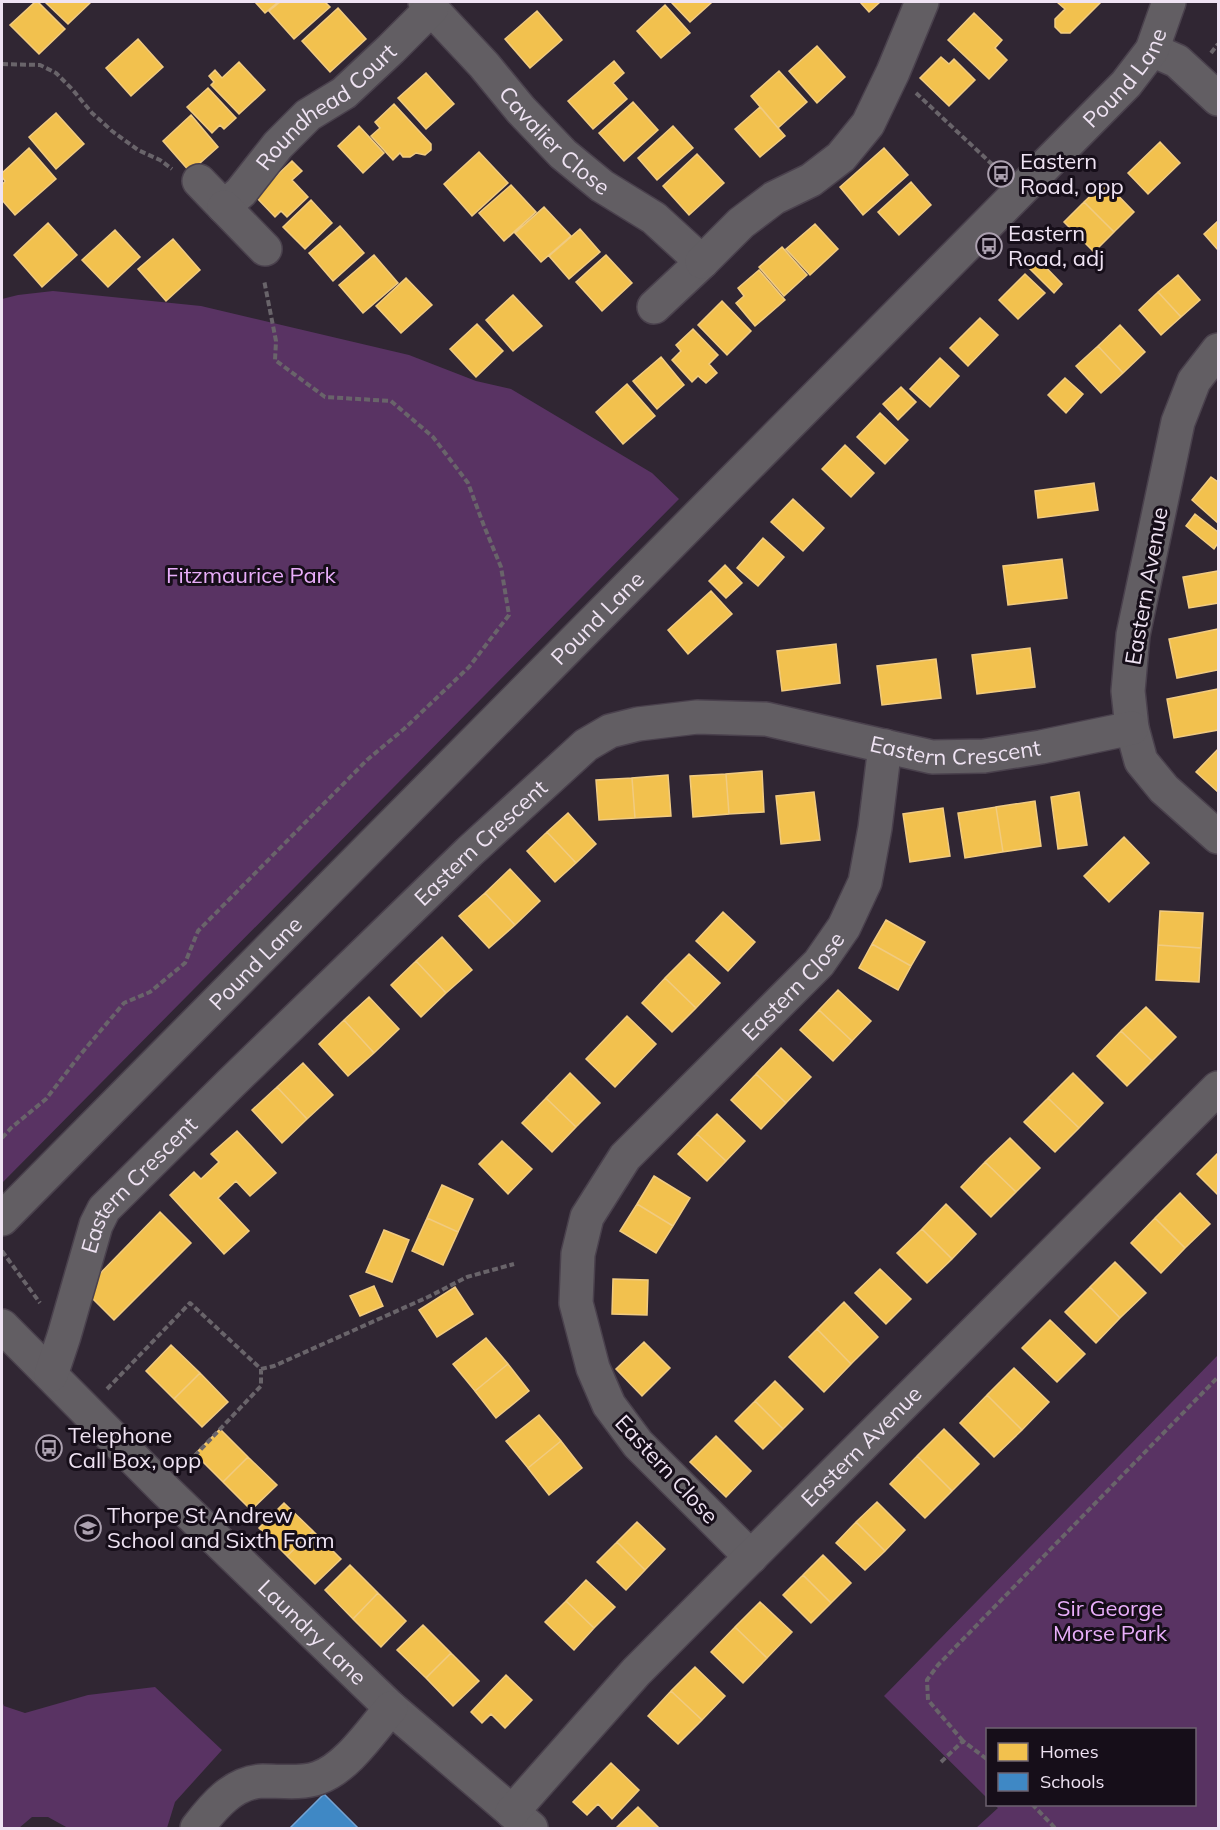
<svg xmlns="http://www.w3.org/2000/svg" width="1220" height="1830" font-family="Mulish,sans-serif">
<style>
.green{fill:#593363}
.homes{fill:#f2c14e;stroke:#f1cb80;stroke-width:1.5}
.schools{fill:#3f88c5;stroke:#74a3d3;stroke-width:1.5}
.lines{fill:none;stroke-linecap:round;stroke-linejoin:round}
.minor-casing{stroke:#4a414d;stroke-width:36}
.path{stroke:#69646a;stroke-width:4;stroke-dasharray:6 3;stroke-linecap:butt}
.minor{stroke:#625e63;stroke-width:33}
.labels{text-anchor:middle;stroke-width:6;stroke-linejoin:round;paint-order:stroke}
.street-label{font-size:22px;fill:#efe3f3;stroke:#160e19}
.poi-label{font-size:22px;fill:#efe3f3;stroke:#160e19;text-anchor:start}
.park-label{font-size:22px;fill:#e9aefa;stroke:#160e19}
</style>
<rect width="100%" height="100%" fill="#302633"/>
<path class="green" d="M53,291l148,15 208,49 67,26 35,8 141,84 27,26 -677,684v-884l16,-4z
M1218,1355v473h-242l22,-20 -4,-3 200,-1v-74h-206l-1,68 -103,-102z
M155,1687l67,63 -47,52 -8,26h-99l-20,-11h-16l-13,11h-17v-127l2,5 21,7 63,-18z"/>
<path class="homes" d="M35,2h3l27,27 -26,25 -29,-29z
M45,2h46l-23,22z
M255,2h23l-13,11z
M280,2h45l5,5 -36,32 -25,-28z
M671,2h39l1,1 -21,19z
M860,2h20l-11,10z
M1057,2h44l-31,31h-9l-6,-6v-8l10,-10z
M665,5l25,28 -29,25 -24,-27z
M338,8l28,31 -36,33 -28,-31z
M537,11l25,29 -32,28 -25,-29z
M974,13l28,27 -7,8 12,12 -18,19 -41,-39z
M138,39l25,28 -32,29 -25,-28z
M817,46l28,31 -28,26 -28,-32z
M941,57l8,7 5,-5 21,21 -26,26 -29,-28z
M614,61l10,12 -11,10 14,16 -34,30 -25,-28z
M239,62l26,28 -26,24 -28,-29 3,-3 -5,-6 6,-6 7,8z
M779,71l28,31 -29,26 -27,-32z
M426,73l28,31 -28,25 -28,-31z
M208,88l28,30 -12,11 -4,-4 -8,8 -25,-26z
M633,102l25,28 -34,31 -25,-28z
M394,104l37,40v6l-6,5 -9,-2 -6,4h-7l-3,-4 -7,7 -22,-24 9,-8 -5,-6z
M760,107l25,29 -25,21 -25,-28z
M56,113l28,31 -28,25 -27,-32z
M191,115l27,32 -28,25 -27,-31z
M359,126l25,27 -21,20 -25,-27z
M673,126l20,22 -36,32 -19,-22z
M1160,142l20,21 -32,31 -20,-21z
M29,148l27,31 -41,36 -13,-15v-15l3,-4 -3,-4v-4z
M884,148l24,27 -45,40 -23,-28z
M479,152l29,31 -36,33 -28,-32z
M697,154l27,29 -35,32 -26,-29z
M292,161l10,10 -10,9 16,17 -21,20 -6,-6 -6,6 -20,-21z
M911,182l20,23 -32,30 -21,-23z
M1105,182l29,30 -20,20 -30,-30z
M511,185l25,27 -32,29 -25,-28z
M311,200l21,23 -27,26 -22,-22z
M1084,202l30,30 -20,20 -30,-30z
M544,207l27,29 -30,26 -26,-29z
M1218,221v29l-14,-16z
M48,223l29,32 -35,32 -28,-32z
M815,224l23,25 -28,26 -24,-26z
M340,226l24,27 -31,28 -24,-28z
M580,229l20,23 -31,27 -20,-23z
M115,230l25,27 -32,30 -26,-27z
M173,239l27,31 -34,31 -28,-32z
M782,247l25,28 -23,21 -25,-29z
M374,255l24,28 -35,30 -24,-28z
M606,255l26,28 -30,28 -26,-29z
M1034,255l28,29 -8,9 -29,-29z
M759,270l26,30 -30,26 -19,-23 8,-7 -6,-8z
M1025,274l20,19 -27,26 -19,-19z
M1178,275l22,25 -19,17 -23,-25z
M406,278l26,27 -31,28 -25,-27z
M1158,292l23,25 -20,18 -22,-25z
M513,295l29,31 -29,25 -27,-31z
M722,301l29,30 -24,24 -29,-30z
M980,318l18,17 -30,31 -18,-18z
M477,324l26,27 -27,26 -26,-28z
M1120,325l25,27 -22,21 -25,-27z
M693,329l25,26 -9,9 8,9 -11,10 -8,-7 -6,6 -20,-22 9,-9 -5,-6z
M1098,346l25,27 -22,20 -25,-27z
M661,357l23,28 -27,24 -24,-28z
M940,358l19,18 -29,31 -20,-18z
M1065,378l18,16 -17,19 -18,-18z
M627,384l28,32 -32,28 -27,-32z
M901,387l15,15 -18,18 -15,-16z
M880,413l28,27 -23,24 -28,-27z
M845,445l29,28 -23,24 -29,-28z
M1211,477l7,5v41l-26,-23z
M1094,483l4,27 -60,8 -3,-27z
M793,499l31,29 -21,23 -32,-29z
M1195,514l23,18v11l-4,6 -28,-23z
M763,538l21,19 -26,29 -21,-18z
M1062,559l5,39 -59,7 -5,-39z
M725,565l17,18 -16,15 -17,-17z
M1218,571v32l-29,5 -6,-31z
M711,591l21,23 -44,40 -20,-24z
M1218,629v41l-41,8 -8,-39z
M836,644l4,39 -58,8 -5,-40z
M1030,648l5,39 -58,7 -5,-39z
M936,659l5,39 -59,7 -5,-39z
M1218,689v41l-44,8 -7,-39z
M1218,749v43l-22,-20z
M762,771l2,41 -35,2 -3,-40z
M726,774l3,40 -36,3 -3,-41z
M668,775l3,41 -36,2 -3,-40z
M632,778l3,40 -36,2 -3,-40z
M814,792l6,48 -39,4 -5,-48z
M1079,792l8,53 -29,4 -7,-52z
M1035,801l6,45 -38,6 -7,-45z
M996,807l7,45 -38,6 -7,-45z
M943,808l7,48 -40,6 -7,-48z
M568,813l28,31 -20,19 -29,-31z
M547,832l29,31 -21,19 -28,-31z
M1124,837l25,26 -40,39 -25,-26z
M510,869l30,32 -25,24 -30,-32z
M485,893l30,32 -26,23 -30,-32z
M1160,911l43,2 -2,35 -43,-3z
M723,912l32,30 -27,29 -32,-30z
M886,920l39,22 -14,24 -39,-22z
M442,937l30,33 -26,23 -30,-32z
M872,944l39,22 -13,24 -39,-22z
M1158,945l43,3 -2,34 -43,-2z
M689,954l31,29 -24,25 -31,-30z
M416,961l30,32 -25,24 -30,-32z
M665,978l31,30 -24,24 -30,-29z
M838,990l33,31 -19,20 -33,-31z
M369,997l30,32 -25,24 -30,-33z
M1146,1007l30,30 -24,24 -31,-30z
M819,1010l33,31 -19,20 -33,-31z
M627,1016l29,28 -41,43 -29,-28z
M344,1020l30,33 -26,23 -29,-32z
M1121,1031l31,30 -25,25 -30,-30z
M781,1048l30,29 -25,26 -30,-29z
M303,1063l30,32 -26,24 -30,-32z
M570,1073l30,30 -24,24 -30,-29z
M1073,1073l30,30 -24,25 -31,-30z
M756,1074l30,29 -25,26 -30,-29z
M277,1087l30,32 -25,24 -30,-33z
M546,1098l30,29 -24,25 -30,-29z
M1048,1098l31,30 -24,24 -31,-30z
M717,1114l28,27 -19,20 -29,-27z
M237,1131l39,42 -26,23 -14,-15 -18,17 31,33 -25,23 -54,-59 24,-23 7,7 18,-17 -8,-8z
M697,1134l29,27 -19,20 -29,-27z
M1010,1138l30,30 -24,24 -31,-30z
M502,1141l30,28 -24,25 -29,-30z
M1218,1153v42l-21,-21z
M985,1162l31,30 -25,25 -30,-30z
M654,1176l36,22 -17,28 -36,-22z
M442,1185l31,14 -15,33 -31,-14z
M1180,1193l30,31 -25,24 -30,-30z
M637,1204l36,22 -17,27 -36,-22z
M946,1204l30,30 -24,25 -30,-30z
M160,1212l31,31 -77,77 -30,-30z
M427,1218l31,14 -15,33 -31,-14z
M1155,1218l30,30 -24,25 -30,-30z
M922,1229l30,30 -25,24 -30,-30z
M384,1230l25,10 -17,42 -26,-10z
M1115,1262l31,31 -26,25 -30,-31z
M880,1269l31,30 -25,25 -31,-31z
M613,1279l35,1 -1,35 -35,-1z
M374,1286l9,20 -23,10 -10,-20z
M455,1287l18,27 -36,23 -18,-27z
M1090,1287l30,31 -24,25 -31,-31z
M844,1302l34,35 -27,27 -34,-35z
M1050,1320l35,34 -28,28 -35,-34z
M817,1329l34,35 -27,28 -35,-35z
M486,1338l22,26 -33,27 -22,-27z
M644,1342l26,26 -28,28 -26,-27z
M171,1345l29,28 -26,26 -28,-28z
M508,1364l21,27 -33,27 -21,-27z
M1014,1368l35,34 -27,28 -35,-35z
M200,1373l28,29 -26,25 -28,-28z
M775,1381l28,28 -20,20 -28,-28z
M987,1395l35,35 -28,27 -34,-34z
M755,1401l28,28 -20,20 -28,-28z
M539,1415l22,26 -33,27 -22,-27z
M220,1429l28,28 -25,25 -28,-28z
M944,1429l35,35 -27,27 -35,-35z
M716,1436l35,35 -25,26 -36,-35z
M561,1441l21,27 -33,27 -21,-27z
M917,1456l35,35 -27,27 -35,-34z
M248,1457l29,28 -26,25 -28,-28z
M877,1502l28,28 -20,21 -29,-29z
M284,1503l29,28 -26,25 -28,-28z
M637,1522l28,27 -20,21 -28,-28z
M856,1522l29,29 -20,19 -29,-27z
M313,1531l28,28 -26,25 -28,-28z
M617,1542l28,28 -19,20 -29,-28z
M823,1555l28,28 -20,20 -28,-28z
M350,1565l28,28 -25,26 -28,-29z
M803,1575l28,28 -20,20 -28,-28z
M586,1580l29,27 -21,21 -28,-27z
M378,1593l28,28 -25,26 -28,-28z
M566,1601l28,27 -20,22 -29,-28z
M760,1602l32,30 -25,26 -32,-31z
M423,1625l28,28 -25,25 -29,-28z
M735,1627l32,31 -24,25 -32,-31z
M451,1653l28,28 -26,25 -27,-28z
M695,1667l30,29 -23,24 -31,-29z
M506,1675l26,25 -27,28 -14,-14 -9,9 -11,-11z
M671,1691l31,29 -24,24 -30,-28z
M611,1763l28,27 -27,29 -14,-15 -11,11 -14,-13z
M638,1807l21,21h-43z"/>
<path class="schools" d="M324,1794l34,34h-68z"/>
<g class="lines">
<g class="minor-casing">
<g id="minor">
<path id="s1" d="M425,2l59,63 37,45 42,44 39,32 52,32 48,44 -48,45"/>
<path d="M1152,50l25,11 41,38"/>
<path id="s2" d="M199,181l25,26 17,-15 37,-47 30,-30 36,-22 47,-44 41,-41"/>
<path d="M224,207l41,42"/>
<path d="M702,262l39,-39 33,-25 37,-18 30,-23 27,-33 25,-52 29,-70"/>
<path d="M1218,350l-24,31 -16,41 -45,213 -5,56 4,37 9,33 23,28 54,48"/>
<path id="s3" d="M2,1219l1124,-1135 26,-34 17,-48"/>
<path id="s4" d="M2,1326l161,162 228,220 140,120"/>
<path id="s5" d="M51,1375l13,-39 32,-111 8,-16 127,-126 238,-231 117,-107 24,-14 28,-7 59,-7 69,2 166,38 52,-1 57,-9 91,-19"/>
<path id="s6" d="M751,1557l-113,-113 -29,-39 -16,-37 -17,-65 2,-49 9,-37 38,-60 194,-194 25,-36 21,-45 10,-54 10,-82"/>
<path id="s7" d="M512,1812l124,-140 582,-584"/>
<path d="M197,1828c16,-21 36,-46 66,-47 18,0 38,3 55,-3 29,-10 53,-47 73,-70"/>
</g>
</g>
<path class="path" d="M1211,53l7,-9
M2,64l38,1 16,8 16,16 20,24 20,18 26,19 22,10 12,9
M916,93l80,75 -2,2
M2,1138l9,-10 35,-29 34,-44 44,-52 26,-11 35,-29 13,-32 169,-171 37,-31 65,-62 40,-52 -8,-48 -17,-41 -16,-43 -35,-46 -42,-36 -66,-4 -50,-37 1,-19 -12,-61
M2,1251l38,52
M261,1369l13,-3 154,-69 39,-20 47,-13
M107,1389l83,-86 71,66v17l-76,80
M963,1741l-35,-41 -1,-20 11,-15 280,-288
M941,1762l22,-21 25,19
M1032,1804l23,24"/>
<use href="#minor" class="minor"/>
</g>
<defs>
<g id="bus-ring" transform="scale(1.35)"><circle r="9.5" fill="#160e19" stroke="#aca1b0" stroke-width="1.5"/><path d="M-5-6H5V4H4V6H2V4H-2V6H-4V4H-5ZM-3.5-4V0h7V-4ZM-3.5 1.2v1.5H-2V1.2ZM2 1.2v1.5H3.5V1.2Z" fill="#aca1b0"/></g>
<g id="school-ring" transform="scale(1.35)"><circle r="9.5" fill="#160e19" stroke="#aca1b0" stroke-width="1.5"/><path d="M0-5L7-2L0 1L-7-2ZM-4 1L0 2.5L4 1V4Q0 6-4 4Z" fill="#aca1b0"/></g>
</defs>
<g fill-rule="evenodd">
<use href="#bus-ring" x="1001" y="174"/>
<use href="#bus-ring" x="989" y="246"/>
<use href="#bus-ring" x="49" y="1448"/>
<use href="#school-ring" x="88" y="1528"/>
</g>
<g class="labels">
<g class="street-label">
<text dy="8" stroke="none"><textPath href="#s3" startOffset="1602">Pound Lane</textPath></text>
<text dy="8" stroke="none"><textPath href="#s2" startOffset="180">Roundhead Court</textPath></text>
<text dy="8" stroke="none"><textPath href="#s1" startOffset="190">Cavalier Close</textPath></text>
<text transform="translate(1146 586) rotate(-80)" y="8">Eastern Avenue</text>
<text dy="8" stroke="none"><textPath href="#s3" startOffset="846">Pound Lane</textPath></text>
<text dy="8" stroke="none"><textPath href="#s5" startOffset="1222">Eastern Crescent</textPath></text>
<text dy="8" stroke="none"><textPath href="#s5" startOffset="700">Eastern Crescent</textPath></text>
<text dy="8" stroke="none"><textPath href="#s3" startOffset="360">Pound Lane</textPath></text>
<text dy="8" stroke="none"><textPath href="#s6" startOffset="714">Eastern Close</textPath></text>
<text dy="8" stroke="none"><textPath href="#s5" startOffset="214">Eastern Crescent</textPath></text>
<text dy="8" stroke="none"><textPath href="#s7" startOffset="506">Eastern Avenue</textPath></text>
<text transform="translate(667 1469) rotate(47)" y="8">Eastern Close</text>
<text dy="8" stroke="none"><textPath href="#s4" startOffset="436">Laundry Lane</textPath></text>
</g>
<g class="poi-label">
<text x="1020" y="169">Eastern<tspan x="1020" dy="25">Road, opp</tspan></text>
<text x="1008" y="241">Eastern<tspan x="1008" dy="25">Road, adj</tspan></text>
<text x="68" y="1443">Telephone<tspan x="68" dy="25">Call Box, opp</tspan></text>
<text x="107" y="1523">Thorpe St Andrew<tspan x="107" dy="25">School and Sixth Form</tspan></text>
</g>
<g class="park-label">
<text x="251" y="583">Fitzmaurice Park</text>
<text x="1110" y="1616">Sir George<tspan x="1110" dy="25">Morse Park</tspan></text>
</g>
</g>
<rect width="1220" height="1830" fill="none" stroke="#efe3f3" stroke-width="6"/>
<rect x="986" y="1728" width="210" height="78" fill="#160e19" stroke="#6d6370" stroke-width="1.5"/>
<rect x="998" y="1743" width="30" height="18" fill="#f2c14e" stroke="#6d6370" stroke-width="1.5"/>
<text x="1040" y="1758" font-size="18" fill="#efe3f3">Homes</text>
<rect x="998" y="1773" width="30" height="18" fill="#3f88c5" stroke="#6d6370" stroke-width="1.5"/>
<text x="1040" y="1788" font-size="18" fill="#efe3f3">Schools</text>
</svg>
